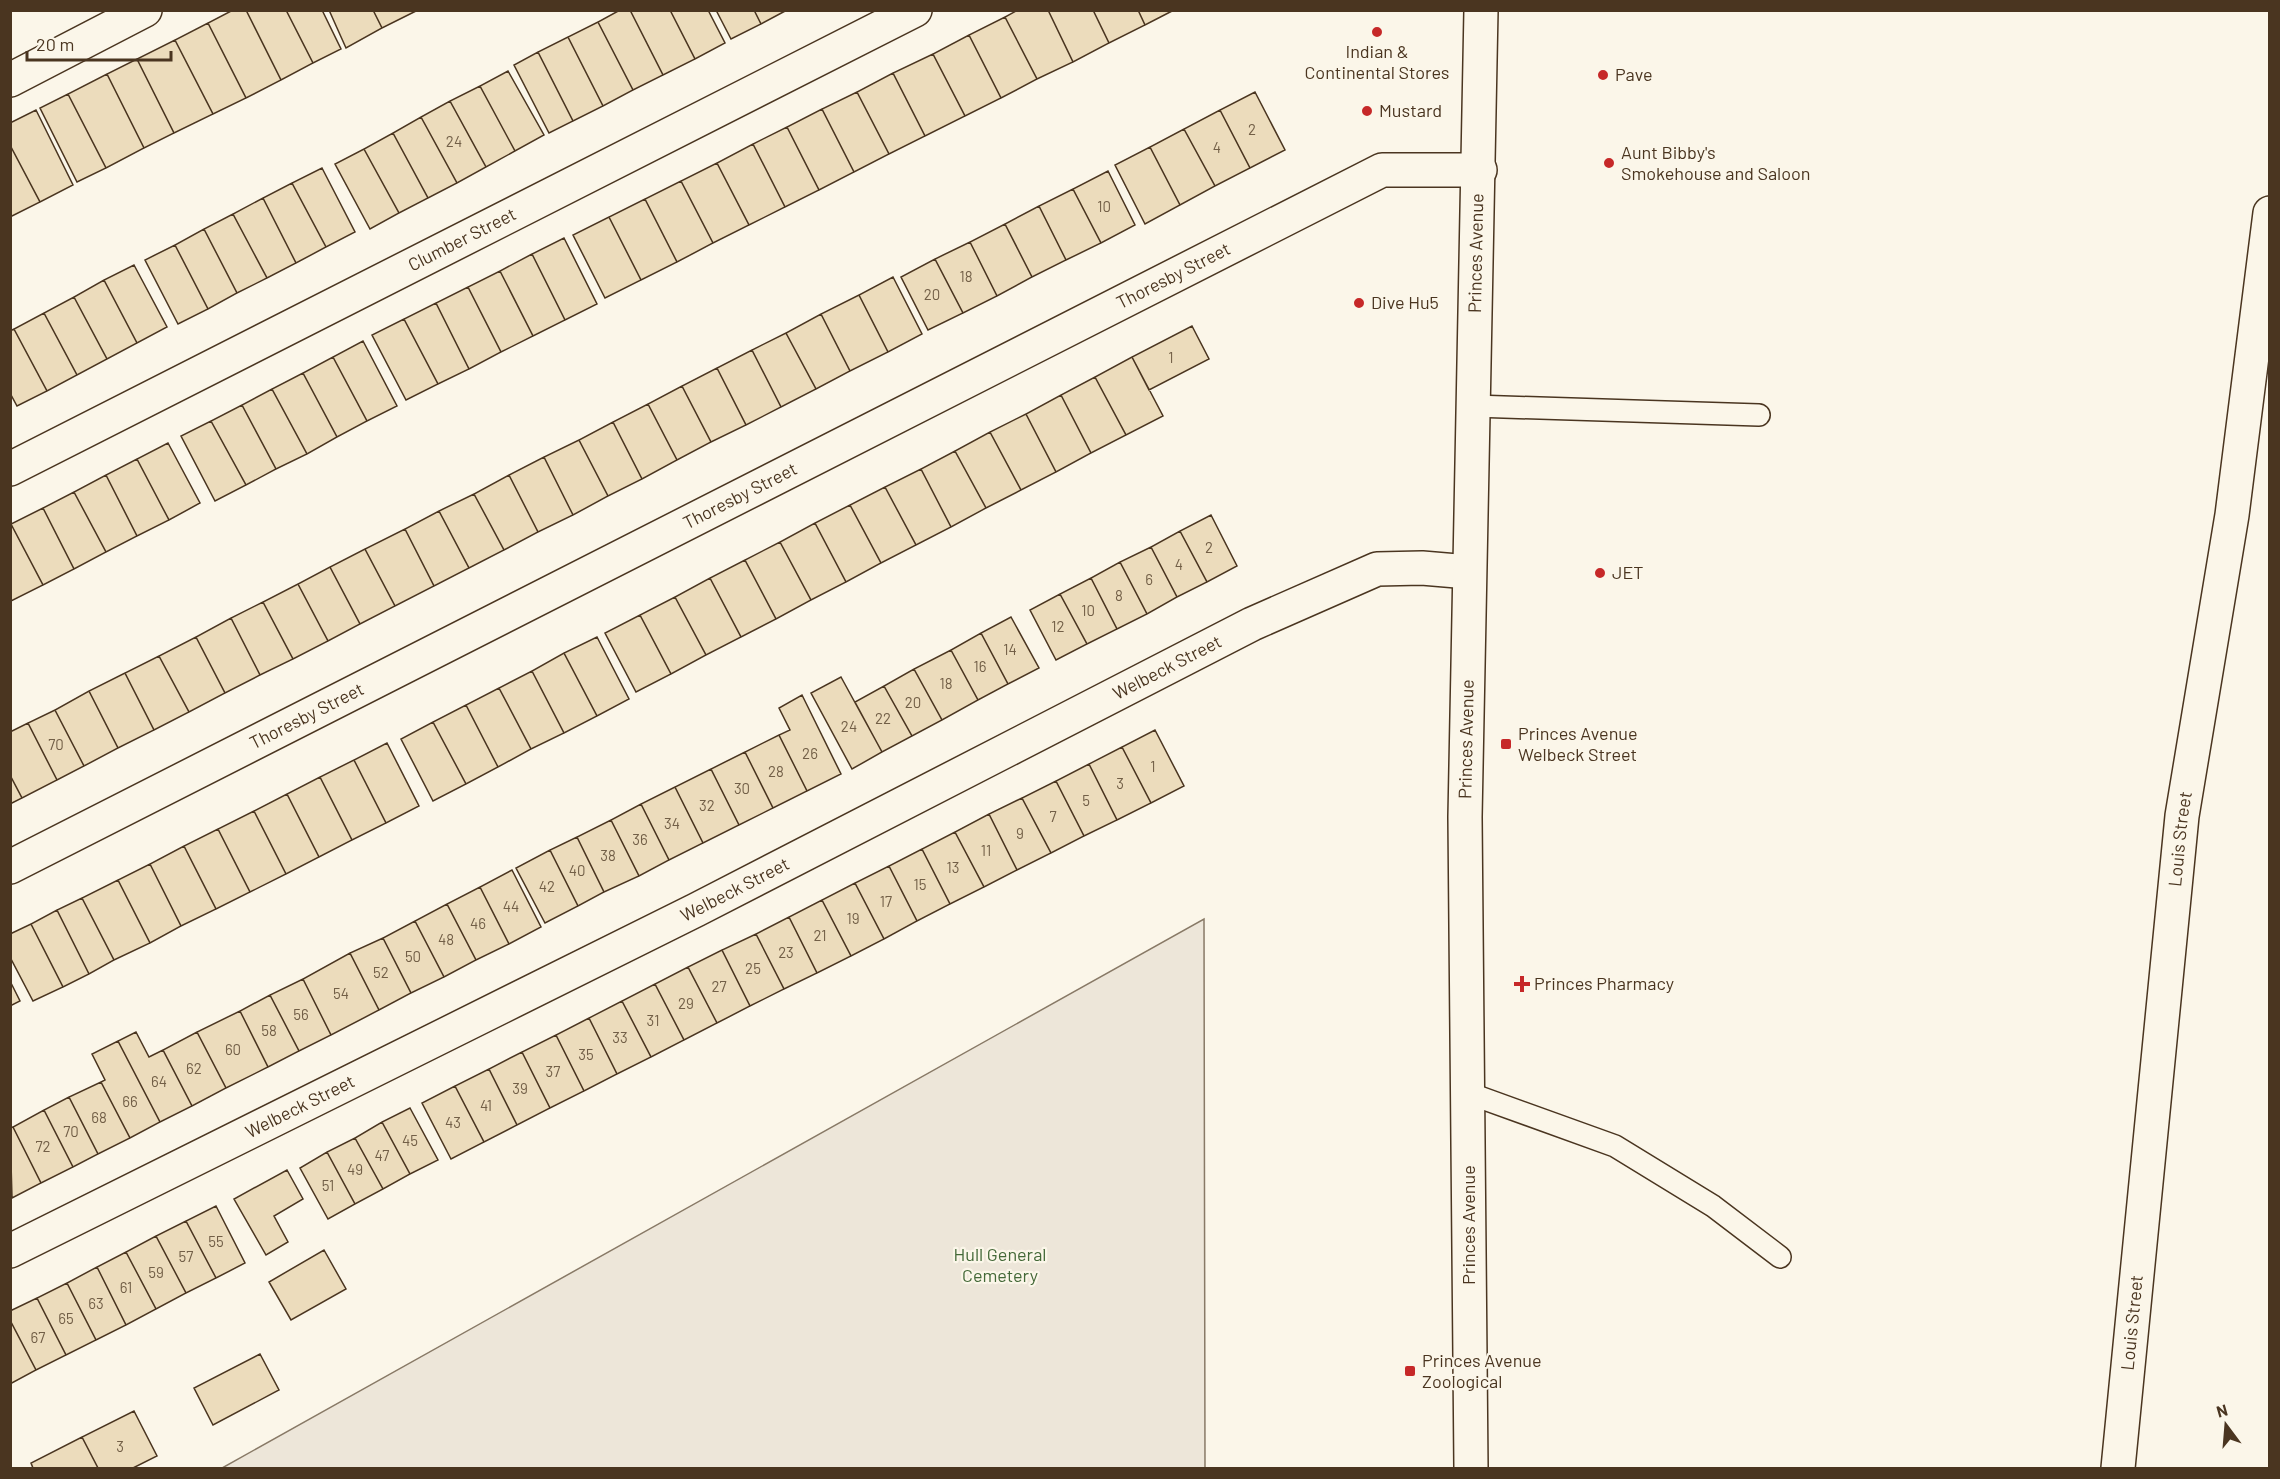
<svg xmlns="http://www.w3.org/2000/svg" width="2280" height="1479" font-family="Barlow,sans-serif">
<style>
.green{fill:#ede6d9;stroke:#887966;stroke-width:1.5}
.building{fill:#ecdcbc;stroke:#4a3520;stroke-width:1.5}
.lines{fill:none;stroke-linecap:round;stroke-linejoin:round}
.service-casing{stroke:#4a3520;stroke-width:24}
.minor-casing{stroke:#4a3520;stroke-width:36}
.tertiary-casing{stroke:#4a3520;stroke-width:36}
.service{stroke:#fbf6e9;stroke-width:21}
.minor{stroke:#fbf6e9;stroke-width:33}
.tertiary{stroke:#fbf6e9;stroke-width:33}
.poi-dot{fill:#c62828;stroke:#fbf6e9;stroke-width:2}
.labels{text-anchor:middle;stroke-width:4.5;stroke-linejoin:round;paint-order:stroke}
.number-label{font-size:15px;fill:#725f47}
.poi-label{font-size:18px;fill:#4a3520;stroke:#fbf6e9;text-anchor:start}
.street-label{font-size:18px;fill:#4a3520;stroke:#fbf6e9}
.park-label{font-size:18px;fill:#436837;stroke:#fbf6e9}
</style>
<rect width="100%" height="100%" fill="#fbf6e9"/>
<path class="green" d="M1204,919l1,549h-983z"/>
<path class="building" d="M233,10h13l35,70 -35,18 -38,-75z
M246,10h40l27,53 -32,17z
M286,10h36l19,39 -28,14z
M329,10h44l9,18 -36,20z
M373,10h45l-36,18z
M620,10h10l33,65 -30,15 -35,-68z
M630,10h40l25,49 -32,16z
M670,10h38l17,33 -30,16z
M716,10h38l7,14 -30,15z
M754,10h33l-26,14z
M1018,10h30l25,52 -36,17 -32,-62z
M1048,10h45l16,33 -36,19z
M1093,10h45l7,15 -36,18z
M1138,10h36l-29,15z
M1005,17l32,62 -36,19 -32,-63z
M598,22l35,68 -30,16 -35,-69z
M208,23l38,75 -33,16 -38,-74z
M969,35l32,63 -36,18 -32,-62z
M568,37l35,69 -30,15 -35,-69z
M175,40l38,74 -39,19 -37,-74z
M538,52l35,69 -24,12 -35,-68z
M933,54l32,62 -40,20 -32,-63z
M137,59l37,74 -30,15 -37,-74z
M508,71l36,64 -29,16 -35,-65z
M893,73l32,63 -36,18 -32,-62z
M107,74l37,74 -38,20 -38,-74z
M480,86l35,65 -29,16 -36,-66z
M857,92l32,62 -35,18 -32,-63z
M1255,92l30,58 -35,18 -30,-58z
M68,94l38,74 -29,14 -37,-74z
M450,101l36,66 -29,16 -36,-66z
M822,109l32,63 -35,18 -32,-63z
M36,110l37,75 -33,17 -30,-57v-22z
M1220,110l30,58 -35,18 -31,-57z
M421,117l36,66 -29,15 -35,-65z
M787,127l32,63 -34,17 -32,-63z
M1184,129l31,57 -35,19 -30,-58z
M393,133l35,65 -29,15 -35,-64z
M753,144l32,63 -36,18 -32,-62z
M10,145l30,57 -30,15z
M1150,147l30,58 -35,19 -30,-59z
M364,149l35,64 -29,16 -35,-65z
M717,163l32,62 -36,18 -32,-62z
M322,168l33,64 -29,15 -34,-64z
M1108,171l27,54 -34,18 -28,-54z
M681,181l32,62 -36,19 -32,-63z
M292,183l34,64 -30,16 -33,-65z
M1073,189l28,54 -35,17 -27,-54z
M263,198l33,65 -29,15 -34,-64z
M645,199l32,63 -36,18 -32,-63z
M1039,206l27,54 -34,17 -27,-53z
M233,214l34,64 -30,15 -33,-64z
M609,217l32,63 -36,18 -32,-63z
M1005,224l27,53 -35,19 -27,-54z
M204,229l33,64 -29,16 -33,-64z
M564,238l33,66 -32,16 -33,-66z
M970,242l27,54 -34,17 -28,-54z
M175,245l33,64 -30,15 -33,-64z
M532,254l33,66 -32,16 -33,-65z
M935,259l28,54 -35,17 -27,-53z
M134,265l33,62 -30,16 -33,-63z
M500,271l33,65 -32,16 -33,-65z
M893,277l29,57 -34,18 -29,-57z
M104,280l33,63 -30,16 -33,-62z
M468,287l33,65 -32,17 -33,-66z
M859,295l29,57 -38,19 -29,-57z
M74,297l33,62 -30,16 -33,-62z
M436,303l33,66 -31,15 -34,-65z
M44,313l33,62 -30,16 -33,-62z
M821,314l29,57 -34,18 -30,-56z
M404,319l34,65 -32,16 -34,-65z
M1192,326l17,33 -60,31 -17,-33z
M14,329l33,62 -30,15 -7,-13v-62z
M786,333l30,56 -35,18 -29,-57z
M363,341l34,65 -30,15 -34,-64z
M752,350l29,57 -35,18 -29,-57z
M333,357l34,64 -30,16 -34,-64z
M1132,357l31,59 -37,19 -31,-58z
M717,368l29,57 -35,17 -29,-56z
M303,373l34,64 -30,17 -35,-65z
M1095,377l31,58 -35,18 -30,-58z
M682,386l29,56 -34,18 -29,-56z
M272,389l35,65 -31,15 -34,-64z
M1061,395l30,58 -35,19 -30,-58z
M648,404l29,56 -35,19 -29,-57z
M242,405l34,64 -30,16 -35,-64z
M1026,414l30,58 -35,18 -31,-58z
M211,421l35,64 -31,16 -34,-65z
M613,422l29,57 -34,17 -29,-56z
M990,432l31,58 -35,18 -31,-57z
M579,440l29,56 -35,19 -29,-58z
M168,443l32,60 -31,17 -32,-61z
M955,451l31,57 -35,19 -30,-58z
M544,457l29,58 -35,17 -29,-57z
M137,459l32,61 -32,16 -31,-61z
M921,469l30,58 -35,18 -31,-58z
M106,475l31,61 -31,16 -32,-60z
M509,475l29,57 -34,18 -30,-56z
M885,487l31,58 -35,18 -31,-58z
M74,492l32,60 -32,17 -31,-61z
M474,494l30,56 -35,18 -30,-57z
M850,505l31,58 -35,19 -31,-59z
M43,508l31,61 -31,16 -32,-61z
M439,511l30,57 -35,18 -29,-57z
M1211,515l26,51 -30,16 -27,-51z
M815,523l31,59 -35,18 -31,-58z
M11,524l32,61 -32,16 -1,-2z
M405,529l29,57 -39,20 -30,-57z
M1180,531l27,51 -30,15 -26,-50z
M780,542l31,58 -35,19 -31,-59z
M1151,547l26,50 -30,17 -27,-52z
M365,549l30,57 -35,18 -30,-57z
M745,560l31,59 -35,18 -31,-59z
M1120,562l27,52 -30,15 -26,-51z
M330,567l30,57 -32,17 -30,-57z
M710,578l31,59 -35,18 -31,-58z
M1091,578l26,51 -30,15 -27,-50z
M298,584l30,57 -35,18 -30,-57z
M1060,594l27,50 -31,16 -26,-50z
M675,597l31,58 -35,19 -31,-59z
M263,602l30,57 -33,16 -29,-57z
M640,615l31,59 -35,18 -31,-59z
M1011,617l28,51 -31,16 -27,-51z
M231,618l29,57 -35,18 -29,-56z
M981,633l27,51 -30,16 -27,-50z
M196,637l29,56 -36,19 -30,-56z
M597,637l32,62 -32,17 -33,-63z
M951,650l27,50 -36,20 -28,-51z
M564,653l33,63 -33,17 -32,-62z
M159,656l30,56 -35,18 -29,-57z
M914,669l28,51 -30,16 -28,-50z
M532,671l32,62 -33,16 -32,-61z
M125,673l29,57 -36,18 -29,-57z
M841,677l41,75 -30,17 -41,-76z
M884,686l28,50 -30,16 -27,-50z
M499,688l32,61 -33,18 -32,-62z
M89,691l29,57 -34,18 -29,-56z
M802,695l39,79 -34,17 -28,-56 11,-5 -11,-22z
M466,705l32,62 -32,17 -33,-62z
M55,710l29,56 -27,14 -29,-57z
M433,722l33,62 -33,17 -32,-62z
M28,723l29,57 -35,18 -12,-23v-43z
M1155,730l29,56 -33,17 -29,-56z
M779,735l28,56 -34,17 -28,-56z
M387,743l32,63 -33,17 -32,-63z
M1122,747l29,56 -34,17 -28,-56z
M745,752l28,56 -34,17 -28,-56z
M354,760l32,63 -34,17 -32,-63z
M1089,764l28,56 -33,16 -28,-55z
M711,769l28,56 -36,18 -28,-56z
M10,775l12,23 -12,6z
M320,777l32,63 -33,17 -32,-63z
M1056,781l28,55 -33,17 -29,-55z
M675,787l28,56 -34,17 -28,-56z
M287,794l32,63 -33,17 -32,-63z
M1022,798l29,55 -34,17 -28,-56z
M641,804l28,56 -30,16 -28,-56z
M254,811l32,63 -36,18 -32,-63z
M989,814l28,56 -33,17 -29,-55z
M611,820l28,56 -35,16 -27,-55z
M218,829l32,63 -34,17 -32,-63z
M955,832l29,55 -34,17 -28,-55z
M577,837l27,55 -26,14 -28,-56z
M184,846l32,63 -35,17 -31,-62z
M922,849l28,55 -33,17 -28,-55z
M550,850l28,56 -33,17 -29,-55z
M150,864l31,62 -31,17 -32,-63z
M889,866l28,55 -33,18 -29,-56z
M512,870l29,57 -32,17 -29,-57z
M118,880l32,63 -36,17 -32,-62z
M855,883l29,56 -33,17 -29,-56z
M480,887l29,57 -33,16 -29,-56z
M82,898l32,62 -25,14 -32,-64z
M822,900l29,56 -34,17 -28,-56z
M447,904l29,56 -32,17 -29,-56z
M57,910l32,64 -26,13 -32,-63z
M789,917l28,56 -33,16 -28,-55z
M415,921l29,56 -33,16 -28,-55z
M31,924l32,63 -30,14 -23,-44v-23z
M756,934l28,55 -34,17 -28,-56z
M383,938l28,55 -32,17 -29,-57z
M722,950l28,56 -33,17 -29,-56z
M350,953l29,57 -48,25 -28,-56z
M688,967l29,56 -33,17 -29,-56z
M303,979l28,56 -32,16 -29,-56z
M10,981l10,20 -10,5z
M655,984l29,56 -33,17 -29,-56z
M270,995l29,56 -31,16 -28,-56z
M622,1001l29,56 -34,17 -28,-56z
M240,1011l28,56 -42,21 -29,-56z
M589,1018l28,56 -33,17 -28,-56z
M136,1032l13,25 14,-7 29,56 -32,16 -42,-81z
M197,1032l29,56 -34,18 -29,-56z
M556,1035l28,56 -34,17 -28,-56z
M118,1041l42,81 -30,16 -29,-56 4,-2 -13,-26z
M522,1052l28,56 -33,17 -28,-56z
M489,1069l28,56 -33,17 -29,-56z
M101,1082l29,56 -32,16 -29,-57z
M455,1086l29,56 -33,17 -29,-56z
M69,1097l29,57 -25,13 -29,-57z
M410,1108l28,52 -28,14 -28,-52z
M44,1110l29,57 -32,16 -28,-56z
M382,1122l28,52 -27,15 -28,-51z
M13,1127l28,56 -29,15 -2,-70z
M355,1138l28,51 -28,15 -28,-52z
M327,1152l28,52 -27,15 -28,-51z
M287,1170l16,29 -29,17 14,26 -22,13 -32,-56z
M216,1206l29,57 -29,15 -30,-57z
M186,1221l30,57 -30,15 -30,-57z
M156,1236l30,57 -30,16 -30,-57z
M324,1250l22,39 -55,31 -22,-38z
M126,1252l30,57 -30,16 -29,-58z
M97,1267l29,58 -30,15 -29,-57z
M67,1283l29,57 -30,15 -29,-57z
M37,1298l29,57 -30,15 -26,-50v-9z
M10,1320l26,50 -26,14z
M260,1354l19,36 -66,35 -19,-37z
M134,1411l23,45 -24,12h-35l-16,-31z
M82,1437l16,31h-65l-2,-5z"/>
<g class="lines">
<g class="service-casing">
<path id="service" d="M1474,406l285,9
M1468,1093l147,53 98,60 67,51"/>
</g>
<g class="minor-casing">
<g id="minor">
<path d="M10,80l135,-70"/>
<path id="s1" d="M10,469l905,-459"/>
<path id="s2" d="M10,867l1372,-697h98"/>
<path id="s3" d="M10,1251l686,-341 556,-286 125,-55 45,-1 47,4"/>
<path id="s4" d="M2118,1468l64,-652 50,-301 38,-302"/>
</g>
</g>
<g class="tertiary-casing">
<g id="tertiary">
<path id="s5" d="M1471,1468l-6,-651 16,-807"/>
</g>
</g>
<use href="#service" class="service"/>
<use href="#minor" class="minor"/>
<use href="#tertiary" class="tertiary"/>
</g>
<g class="poi-dot">
<circle cx="1377" cy="32" r="6"/>
<circle cx="1603" cy="75" r="6"/>
<circle cx="1367" cy="111" r="6"/>
<circle cx="1609" cy="163" r="6"/>
<circle cx="1359" cy="303" r="6"/>
<circle cx="1600" cy="573" r="6"/>
<rect x="1500" y="738" width="12" height="12" rx="3"/>
<path d="M1519 975h6v6h6v6h-6v6h-6v-6h-6v-6h6z"/>
<rect x="1404" y="1365" width="12" height="12" rx="3"/>
</g>
<g class="labels">
<g class="number-label">
<text x="1252" y="135">2</text>
<text x="454" y="147">24</text>
<text x="1217" y="153">4</text>
<text x="1104" y="212">10</text>
<text x="966" y="282">18</text>
<text x="932" y="300">20</text>
<text x="1171" y="363">1</text>
<text x="1209" y="553">2</text>
<text x="1179" y="570">4</text>
<text x="1149" y="585">6</text>
<text x="1119" y="601">8</text>
<text x="1088" y="616">10</text>
<text x="1058" y="632">12</text>
<text x="1010" y="655">14</text>
<text x="980" y="672">16</text>
<text x="946" y="689">18</text>
<text x="913" y="708">20</text>
<text x="883" y="724">22</text>
<text x="849" y="732">24</text>
<text x="56" y="750">70</text>
<text x="810" y="759">26</text>
<text x="1153" y="772">1</text>
<text x="776" y="777">28</text>
<text x="1120" y="789">3</text>
<text x="742" y="794">30</text>
<text x="1086" y="806">5</text>
<text x="707" y="811">32</text>
<text x="1053" y="822">7</text>
<text x="672" y="829">34</text>
<text x="1020" y="839">9</text>
<text x="640" y="845">36</text>
<text x="986" y="856">11</text>
<text x="608" y="861">38</text>
<text x="953" y="873">13</text>
<text x="577" y="876">40</text>
<text x="920" y="890">15</text>
<text x="547" y="892">42</text>
<text x="886" y="907">17</text>
<text x="511" y="912">44</text>
<text x="853" y="924">19</text>
<text x="478" y="929">46</text>
<text x="820" y="941">21</text>
<text x="446" y="945">48</text>
<text x="786" y="958">23</text>
<text x="413" y="962">50</text>
<text x="753" y="974">25</text>
<text x="381" y="978">52</text>
<text x="719" y="992">27</text>
<text x="341" y="999">54</text>
<text x="686" y="1009">29</text>
<text x="301" y="1020">56</text>
<text x="653" y="1026">31</text>
<text x="269" y="1036">58</text>
<text x="620" y="1043">33</text>
<text x="233" y="1055">60</text>
<text x="586" y="1060">35</text>
<text x="194" y="1074">62</text>
<text x="553" y="1077">37</text>
<text x="159" y="1087">64</text>
<text x="520" y="1094">39</text>
<text x="130" y="1107">66</text>
<text x="486" y="1111">41</text>
<text x="99" y="1123">68</text>
<text x="453" y="1128">43</text>
<text x="71" y="1137">70</text>
<text x="410" y="1146">45</text>
<text x="43" y="1152">72</text>
<text x="382" y="1161">47</text>
<text x="355" y="1175">49</text>
<text x="328" y="1191">51</text>
<text x="216" y="1247">55</text>
<text x="186" y="1262">57</text>
<text x="156" y="1278">59</text>
<text x="126" y="1293">61</text>
<text x="96" y="1309">63</text>
<text x="66" y="1324">65</text>
<text x="38" y="1343">67</text>
<text x="120" y="1452">3</text>
</g>
<g class="poi-label">
<text x="1377" y="58" text-anchor="middle">Indian &amp;<tspan x="1377" dy="21">Continental Stores</tspan></text>
<text x="1615" y="81">Pave</text>
<text x="1379" y="117">Mustard</text>
<text x="1621" y="159">Aunt Bibby's<tspan x="1621" dy="21">Smokehouse and Saloon</tspan></text>
<text x="1371" y="309">Dive Hu5</text>
<text x="1612" y="579">JET</text>
<text x="1518" y="740">Princes Avenue<tspan x="1518" dy="21">Welbeck Street</tspan></text>
<text x="1534" y="990">Princes Pharmacy</text>
<text x="1422" y="1367">Princes Avenue<tspan x="1422" dy="21">Zoological</tspan></text>
</g>
<g class="street-label">
<text dy="6" stroke="none"><textPath href="#s1" startOffset="507">Clumber Street</textPath></text>
<text dy="6" stroke="none"><textPath href="#s5" startOffset="1215">Princes Avenue</textPath></text>
<text dy="6" stroke="none"><textPath href="#s2" startOffset="1305">Thoresby Street</textPath></text>
<text dy="6" stroke="none"><textPath href="#s2" startOffset="819">Thoresby Street</textPath></text>
<text dy="6" stroke="none"><textPath href="#s3" startOffset="1296">Welbeck Street</textPath></text>
<text dy="6" stroke="none"><textPath href="#s2" startOffset="333">Thoresby Street</textPath></text>
<text dy="6" stroke="none"><textPath href="#s5" startOffset="729">Princes Avenue</textPath></text>
<text dy="6" stroke="none"><textPath href="#s4" startOffset="632">Louis Street</textPath></text>
<text dy="6" stroke="none"><textPath href="#s3" startOffset="810">Welbeck Street</textPath></text>
<text dy="6" stroke="none"><textPath href="#s3" startOffset="324">Welbeck Street</textPath></text>
<text transform="translate(1469 1225) rotate(-90)" y="6">Princes Avenue</text>
<text dy="6" stroke="none"><textPath href="#s4" startOffset="146">Louis Street</textPath></text>
</g>
<g class="park-label">
<text x="1000" y="1261">Hull General<tspan x="1000" dy="21">Cemetery</tspan></text>
</g>
</g>
<rect width="2280" height="1479" fill="none" stroke="#4a3520" stroke-width="24"/>
<g transform="translate(2226 1425) rotate(344)" stroke="#fbf6e9" stroke-width="4.5" paint-order="stroke">
<path d="M0-4.5L10 22L0 15L-10 22Z" fill="#4a3520"/>
<text y="-9" font-size="16" font-weight="bold" text-anchor="middle" fill="#4a3520">N</text>
</g>
<path d="M27 51v9h144v-9" fill="none" stroke="#4a3520" stroke-width="3"/>
<text x="36" y="51" font-size="18" fill="#4a3520" stroke="#fbf6e9" stroke-width="4.5" paint-order="stroke">20 m</text>
</svg>
